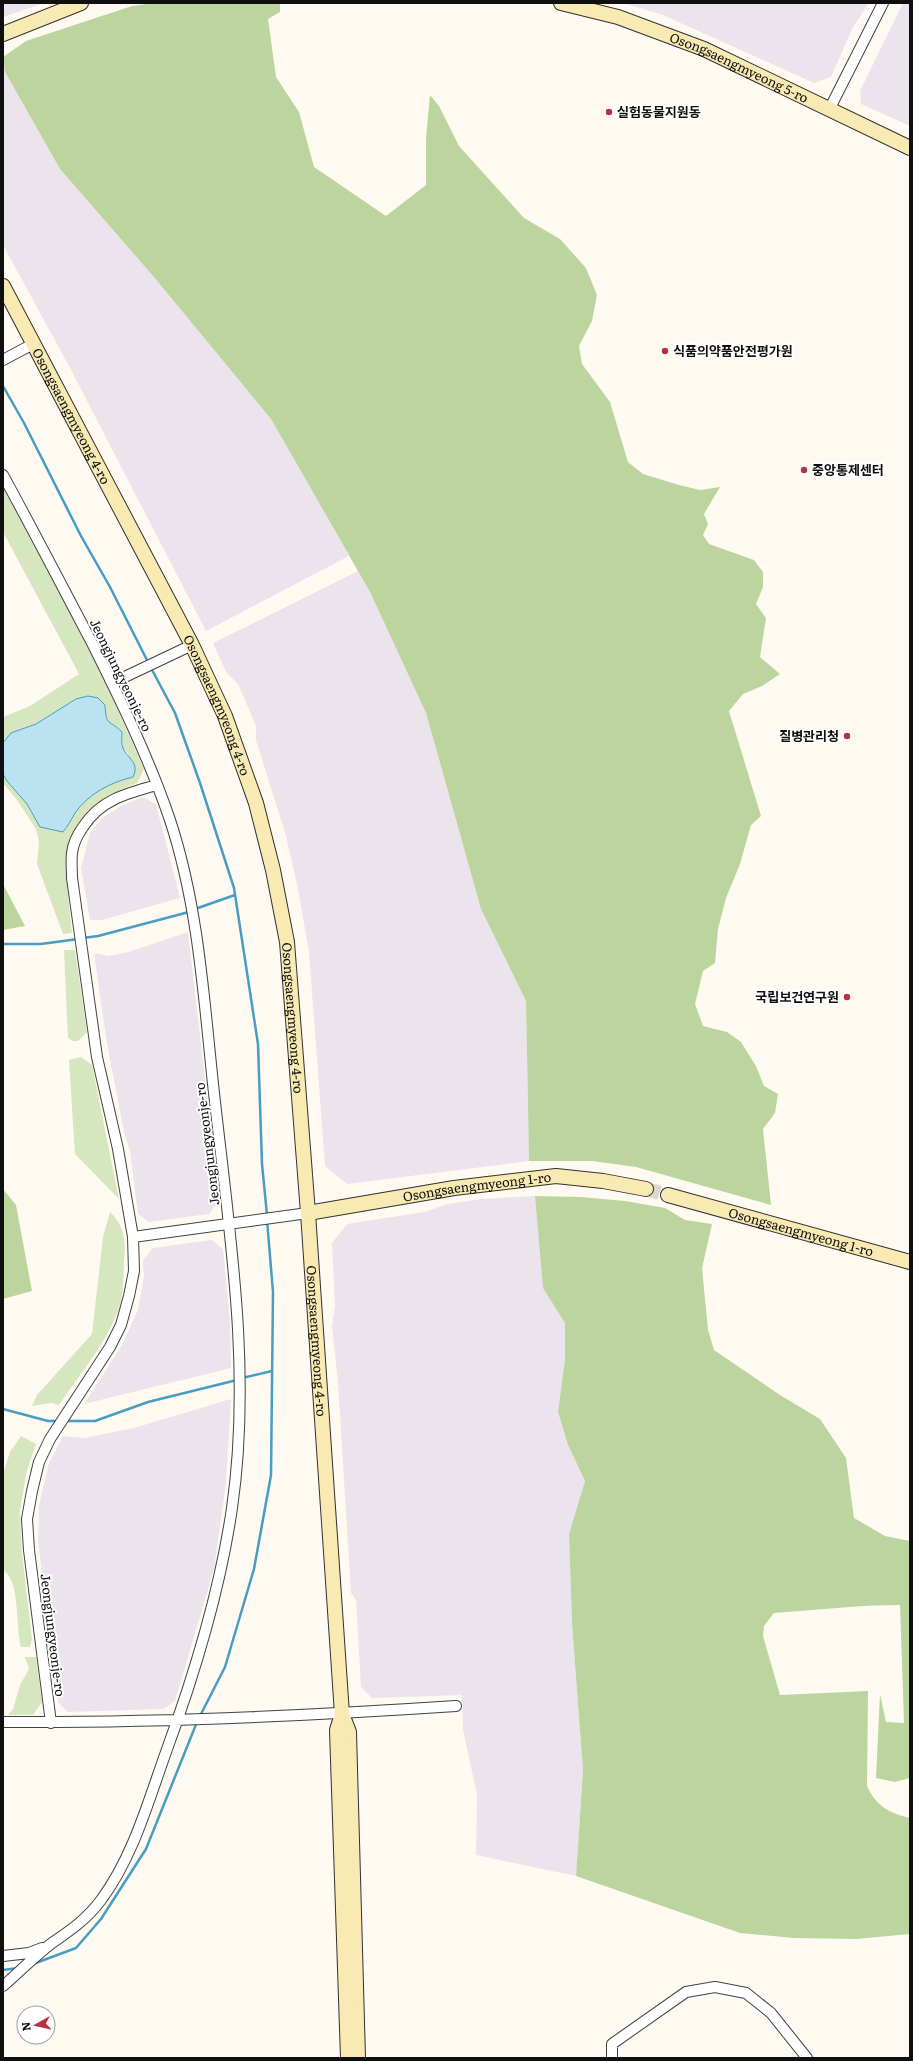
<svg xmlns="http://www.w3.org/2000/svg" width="913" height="2061" font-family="Literata,'Noto Sans KR',serif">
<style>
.industrial{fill:#ebe4ec}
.green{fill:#d6e6be}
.forest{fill:#bcd59e}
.water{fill:#bae2f1;stroke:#479dc2}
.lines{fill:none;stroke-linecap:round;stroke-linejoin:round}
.stream{stroke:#479dc2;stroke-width:2.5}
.secondary-tunnel{stroke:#dad7d0;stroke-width:14;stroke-dasharray:14 7;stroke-linecap:butt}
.street-casing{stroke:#424242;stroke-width:12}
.secondary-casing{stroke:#313131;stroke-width:16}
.street{stroke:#fff;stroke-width:10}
.secondary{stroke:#f8eab2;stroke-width:14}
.poi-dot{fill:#b43244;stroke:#fff;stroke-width:1.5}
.labels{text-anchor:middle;stroke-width:4;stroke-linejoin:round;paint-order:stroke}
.street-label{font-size:13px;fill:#0f0f0f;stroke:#fff}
.poi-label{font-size:13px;font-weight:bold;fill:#0f0f0f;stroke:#fff;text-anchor:start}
</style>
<rect width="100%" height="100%" fill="#fefaf2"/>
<path class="industrial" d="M3,3h42l-42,14z
M623,3h246l-16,24 -22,50 -17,6 -151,-68z
M903,3h7v123l-49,-22 -1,-13z
M3,58l2,14 55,97 93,107 118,143 78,137 -143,75 -137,-265 -66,-121z
M358,571l12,21 56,121 55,196 45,92 3,160 -182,23 -22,-18 -16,-214 -11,-63 -12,-53 -30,-96v-14l-18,-42 -12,-12 -13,-29z
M142,797l14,7 24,94 -78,22h-12l-9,-52 9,-35 11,-14 20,-13z
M188,932l31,269 -10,13 -60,8 -11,-8 -8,-63 -6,-19 -18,-94 -12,-85 14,3 21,-4z
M535,1196l8,88 22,39v36l-7,53 10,33 17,36 -16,53 3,90 11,146 -7,106 -100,-21 1,-60 -14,-65 -1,-35 -90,3 -11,-11 -5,-87 -5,-7 -13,-211 -6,-56 3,-20 -3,-63 15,-19 77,-12 24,-8 33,-5z
M212,1240l11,9 7,73 1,46 -147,36 38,-59 16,-35 6,-34 -1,-16 10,-12z
M231,1399l-5,84 -12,86 -39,132 -12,8 -96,3 -9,-10 -20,-161 1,-36 10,-42 14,-27 21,2 50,-10z"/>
<path class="green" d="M3,487l95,178 46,104 -7,14c-83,30 -73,75 -65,150l-9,1 -26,-70 2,-22 -3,-13 -19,-29 -14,-17v-9l4,7 20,23 13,23 23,5c5,-6 8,-12 12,-19 13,-19 36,-31 58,-36l-5,-24 -5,-5 -1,-16c-13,-13 -16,-5 -17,-27l-29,-6 -40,25 -25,9 -8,10v-26l27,-11 49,-32 -76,-142z
M64,950h11l12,82 -9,9h-6l-4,-3z
M81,1057l11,8 27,134 -44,-45 -6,-94z
M110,1212c15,14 16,30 14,50 0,12 -1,27 -3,39 -8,34 -43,76 -62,104l-8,-2 -19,3 5,-11 55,-61 11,-97z
M21,1436l15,8 -9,26 -7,41 2,42 10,86 -2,8h-9c-6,-21 0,-66 -18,-77v-96l7,-22z
M25,1657h11l6,45 -9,13h-25l5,-6 7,-24 9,-16z"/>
<path class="forest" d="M154,3h126v9l-12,7 8,58 23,35 15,55 72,49 40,-31v-47l4,-43 9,11 20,40 65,72 36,21 26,29 11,27 -5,26 -13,25 3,18 28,38 18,60 15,12 36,11 21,5 20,-3 -16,27 4,10 -5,11 6,9 45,16 9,12v15l-7,17 10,14 -6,39 20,17 -18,12 -19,8 -14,17 32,105 -10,9 -11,39 -14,34 -8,31 -3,34 -12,8 -8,33 8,22 24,6 14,10 15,24 8,20 14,8 -3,19 -12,16 8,76 -135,-38 -44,-6h-63l-3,-160 -45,-92 -55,-196 -56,-121 -99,-173 -118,-143 -93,-107 -55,-97 -2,-15 23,-16 106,-35z
M3,884l22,42 -22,4z
M3,1189l13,16 16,86 -29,8z
M535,1196l46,1 44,4 40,7 20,12 27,4 -10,44 6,62 6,20 66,45 40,24 26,39 8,60 31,18 25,5v237l-15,4 -19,-4 4,-84 6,28 18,1 -4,-118c-43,0 -83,5 -126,8l-10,13 -1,10 17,59 88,-4 -1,95c9,20 22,27 43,32v116l-54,5 -62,-1 -54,-5 -164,-57 7,-106 -11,-146 -3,-90 16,-53 -17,-36 -10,-33 7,-53v-36l-22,-35z"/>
<path class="water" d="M88,696l10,2 7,7c1,22 4,14 17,27 0,4 -1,12 1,16 5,11 17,15 10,29 -22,5 -45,17 -58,36 -4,7 -7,13 -12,19l-23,-5 -13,-23 -20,-23 -4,-7v-31l8,-10 25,-9 40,-25z"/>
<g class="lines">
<path class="stream" d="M3,386l21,37 57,113 29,51 39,77
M151,668l24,45 25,70 34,105 24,156 4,120 5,51
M195,909l40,-14
M83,938l15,-2 91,-24
M3,944h38l37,-5
M242,1378l30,-7
M3,1409l45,12h11
M66,1421h29l53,-19 89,-22
M200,1716l25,-49 29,-98 17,-94 2,-183 -6,-72
M33,1964l43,-16 25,-29 45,-70 51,-127
M3,1970l15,-2"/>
<path class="secondary-tunnel" d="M646,1189l22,6"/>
<g class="street-casing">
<path id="street" d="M830,108l53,-105
M3,360l30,-16
M3,475c30,55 59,111 88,166 29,58 58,117 79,179 29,88 34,182 44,273 15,137 38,277 18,415 -12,83 -37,165 -66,244 -18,50 -33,105 -65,148 -14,19 -30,30 -49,43 -17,13 -33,29 -49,43
M112,683l80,-38
M133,1237l175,-24
M3,1722c151,1 302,-6 453,-16
M51,1723l-22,-173 -2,-31 5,-28 7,-29 11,-23 60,-92 11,-22 8,-29 5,-25 -1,-34 -15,-88 -21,-92 -25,-179c0,-8 -1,-17 0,-25 1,-9 6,-19 11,-26 17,-27 44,-34 74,-42
M3,1956l26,-3 13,-5
M612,2058v-14l74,-52 29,-5 31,6 25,20 36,45"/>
</g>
<g class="secondary-casing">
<g id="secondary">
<path id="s1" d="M561,3l57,14 86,32 206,99"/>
<path d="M3,34l78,-31"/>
<path id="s2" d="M3,286l189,359 33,71 31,87 17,67 14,72 21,271 34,501 7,18 9,326"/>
<path id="s3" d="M668,1195l242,67"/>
<path id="s4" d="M308,1213l146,-25 102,-12 47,5 43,8"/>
<path d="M342,1714l-5,16 11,328"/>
</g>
</g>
<use href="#street" class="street"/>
<use href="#secondary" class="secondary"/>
</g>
<g class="poi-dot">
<circle cx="609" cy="112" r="4"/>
<circle cx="665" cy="351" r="4"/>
<circle cx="804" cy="470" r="4"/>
<circle cx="847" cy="736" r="4"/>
<circle cx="847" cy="997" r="4"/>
</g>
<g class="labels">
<g class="street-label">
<text dy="5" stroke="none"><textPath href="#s1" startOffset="190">Osongsaengmyeong 5-ro</textPath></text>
<text dy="5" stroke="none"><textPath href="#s2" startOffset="147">Osongsaengmyeong 4-ro</textPath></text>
<text transform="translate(121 675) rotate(64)" y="5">Jeongjungyeonje-ro</text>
<text dy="5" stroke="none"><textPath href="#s2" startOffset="471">Osongsaengmyeong 4-ro</textPath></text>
<text dy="5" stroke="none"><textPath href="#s2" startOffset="795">Osongsaengmyeong 4-ro</textPath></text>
<text transform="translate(207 1144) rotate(-97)" y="5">Jeongjungyeonje-ro</text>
<text dy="5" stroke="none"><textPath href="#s4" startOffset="171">Osongsaengmyeong 1-ro</textPath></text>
<text dy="5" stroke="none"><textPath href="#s3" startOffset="138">Osongsaengmyeong 1-ro</textPath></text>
<text dy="5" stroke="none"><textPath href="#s2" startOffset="1119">Osongsaengmyeong 4-ro</textPath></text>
<text transform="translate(53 1635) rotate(83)" y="5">Jeongjungyeonje-ro</text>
</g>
<g class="poi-label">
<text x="617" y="117">실험동물지원동</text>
<text x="673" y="356">식품의약품안전평가원</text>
<text x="812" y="475">중앙통제센터</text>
<text x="839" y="741" text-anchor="end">질병관리청</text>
<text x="839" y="1002" text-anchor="end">국립보건연구원</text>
</g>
</g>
<rect width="913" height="2061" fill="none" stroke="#0f0f0f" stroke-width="8"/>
<g transform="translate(36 2025) rotate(262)"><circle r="19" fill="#ffffff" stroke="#9f9f9f"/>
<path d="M0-3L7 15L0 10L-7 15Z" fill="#b43244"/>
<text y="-6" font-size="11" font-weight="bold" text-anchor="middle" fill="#0f0f0f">N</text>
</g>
</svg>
